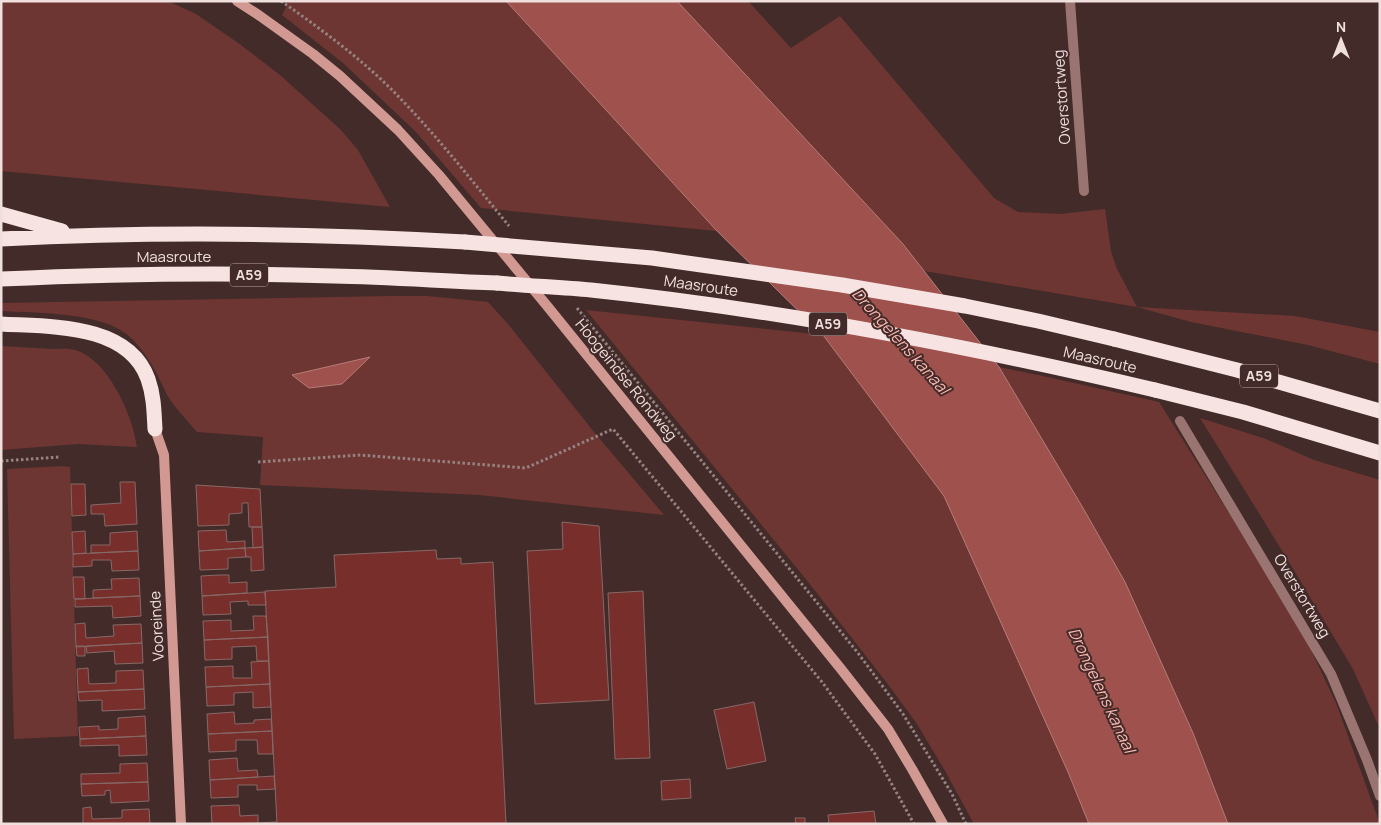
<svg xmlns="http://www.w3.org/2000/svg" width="1381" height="825" font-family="Manrope,sans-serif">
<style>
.green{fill:#6d3633}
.water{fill:#9f524d;stroke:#b77c78}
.building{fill:#782f2c;stroke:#866967}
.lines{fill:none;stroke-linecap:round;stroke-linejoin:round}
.path{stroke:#968280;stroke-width:3;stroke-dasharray:2.5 2.5;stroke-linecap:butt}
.minor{stroke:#997471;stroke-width:10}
.secondary{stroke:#d29993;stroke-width:10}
.motorway{stroke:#f6e3e2;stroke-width:15}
.motorway-bridge{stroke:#f6e3e2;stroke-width:15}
.labels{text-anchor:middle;stroke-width:4;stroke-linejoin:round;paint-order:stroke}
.shield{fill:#432b29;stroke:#bba9a7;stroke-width:1}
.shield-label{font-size:14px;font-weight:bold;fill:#efdfdd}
.street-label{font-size:15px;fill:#efdfdd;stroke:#432b29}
.water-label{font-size:16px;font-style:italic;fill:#fab6b0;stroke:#432b29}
</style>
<rect width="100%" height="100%" fill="#432b29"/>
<path class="green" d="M1,1h167l28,13 45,31 39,30 61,55 17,20 32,57 -389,-36z
M289,1h217l211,230 -236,-23 -65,-76 -73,-69 -61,-48z
M677,1h71l43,47 49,-32 154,182 24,14 42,2 45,-5 6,42 6,18 20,38 158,9 85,16v32l-72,-19 -117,-23 -54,-15 -213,-36 -21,-27z
M391,296h36l61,6 20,22 86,108 70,83 -185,-20 -219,-10 3,-48 -66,-5c-9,-11 -25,-27 -31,-39 -8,-19 -24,-48 -41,-60 -29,-21 -89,-20 -124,-22v-8z
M586,310l237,25 121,161 125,276 20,52h-115l-30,-55 -27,-45 -30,-41 -78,-100z
M1,346c17,1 34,2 51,3 7,0 16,-1 23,1 33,9 58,66 62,97l-59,-3 -77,6z
M999,367l44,9 116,26 73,116 78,130 26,55 44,121h-152l-35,-91 -68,-151 -42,-74z
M1200,418l66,21 48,21 66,20v249l-27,-60 -67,-112z
M62,466l8,1 8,269 -64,3 -7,-270z"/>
<path class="water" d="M506,1h171l226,243 96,123 84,141 42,74 68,151 35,91h-139l-21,-52 -124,-276 -121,-161 -106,-104z
M370,357l-28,27 -33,4 -17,-13z"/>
<path class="building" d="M120,482h15l2,42 -32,2 -1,-12h-13v-9l30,-2z
M71,484h14l1,31 -14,1z
M196,485l64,4 2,38h-13l-1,-24h-6v10l-13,1v11l-31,1z
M562,522l37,4 10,174 -74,4 -8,-153 36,-2z
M252,527h10l1,20 -10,1z
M226,530l1,12 18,-1v7l-46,3 -1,-20z
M85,531l1,22 -13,1 -1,-22z
M137,531l1,20 -47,2v-8h19v-12z
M263,547l1,23 -13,1v-14h-5l-1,-9z
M245,548l1,9 -18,1v11l-28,1 -1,-19z
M436,550l1,9 24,-1v6l32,-2 13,262h-229l-12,-233 71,-4 -2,-32z
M138,551l1,19 -27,1 -1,-11h-19v6l-19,1v-13z
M219,575h10v8l18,-1v11l-45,3 -1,-20z
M73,577h11l1,22h-11z
M139,578l1,18 -47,2v-8l19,-1 -1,-10z
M643,591l7,167 -35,1 -7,-166z
M265,592l1,13h-18v-4l-18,1 1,12 -28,1 -1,-19z
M140,596l1,20 -28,2 -1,-12 -37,1v-8z
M253,616h13l2,21 -64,3 -1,-19 28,-1v11l23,-1z
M85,623l1,15 28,-2 -1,-11 28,-1 1,19 -66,4 -1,-23z
M268,637l1,24h-12l-1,-15 -24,1v12l-27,1 -1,-20z
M142,643l1,20 -28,1 -1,-13 -27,2 -1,-7z
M76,646h9v10h-8z
M269,661l1,23 -64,3 -1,-20 28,-1v12h19l-1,-16z
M88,668l1,16 27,-1v-12l27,-1 1,19 -66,3 -1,-23z
M270,684l1,23 -18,1v-16l-19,1v12l-27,1 -1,-19z
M144,689l1,20 -43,2v-11l-23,1 -1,-9z
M754,702l12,59 -39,8 -13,-59z
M234,712l1,12 19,-1v-3l17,-1 1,12 -64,3 -1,-20z
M145,716l1,20 -66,3 -1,-12 20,-1v4l19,-1v-11z
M272,731l1,23h-15l-1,-14h-21v11l-27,1 -1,-18z
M146,736l1,19 -28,1v-11l-39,1v-7z
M237,758l1,13 19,-1 1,7 -48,3 -1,-20z
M147,763l1,19 -67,2v-10l39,-1v-9z
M274,776l1,13 -18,1v-5h-19v12l-27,1 -1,-18z
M690,779l1,19 -29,2 -1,-19z
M148,782l1,19 -38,2 -1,-13 -5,1v4l-23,1 -1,-12z
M239,805l1,11 18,-1v8l-46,1 -1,-18z
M91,807l1,12 30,-1v-8l27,-1 1,15h-67v-16z
M874,811l2,13h-47l-1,-9z
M795,818h10v6h-9z
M276,822l1,2h-33l14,-1z"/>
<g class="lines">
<path class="path" d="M281,1c40,28 82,59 116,94 40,41 76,87 112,131
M577,308l281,345 45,61 49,80 14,30
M1,461l59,-4
M258,462l102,-7 166,13 87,-39 209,253 53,72 39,70"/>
<path class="minor" d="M1070,1l14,190
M1180,421l151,253 36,86 13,36"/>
<path class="secondary" d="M237,1l23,15 53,38 27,22 58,54 41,45 109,132 293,362 47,60 24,40 31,55
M155,429l9,26 17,369"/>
<path class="motorway" d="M1,214l61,17
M1,239c155,-8 309,-6 464,3
M1,279c111,-5 222,-7 333,-3 54,1 108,5 163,7
M1,324c49,3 127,-1 147,55 6,17 6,33 7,50
M1114,339l123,31 143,41
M1155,390l88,22 137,41"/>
<path class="motorway-bridge" d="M465,242l187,16 190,27 123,21 73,15 76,18
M497,283c31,3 63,4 94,7 190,20 378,56 564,100"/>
</g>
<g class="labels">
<g class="shield">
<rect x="230" y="263.5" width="38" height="23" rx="4"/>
<rect x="809" y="312.5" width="38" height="23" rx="4"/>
<rect x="1240" y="364.5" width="38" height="23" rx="4"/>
</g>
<g class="shield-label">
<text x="249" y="280">A59</text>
<text x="828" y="329">A59</text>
<text x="1259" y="381">A59</text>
</g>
<g class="street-label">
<text transform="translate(1062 97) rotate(-94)" y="5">Overstortweg</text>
<text x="174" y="262">Maasroute</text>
<text transform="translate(701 286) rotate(8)" y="5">Maasroute</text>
<text transform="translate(1100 360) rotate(13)" y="5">Maasroute</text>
<text transform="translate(626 380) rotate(51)" y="5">Hoogeindse Rondweg</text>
<text transform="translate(1302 596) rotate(59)" y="5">Overstortweg</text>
<text transform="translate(157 626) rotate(-93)" y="5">Vooreinde</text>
</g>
<g class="water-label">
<text transform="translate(901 341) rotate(48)" y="6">Drongelens kanaal</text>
<text transform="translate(1102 690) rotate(65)" y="6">Drongelens kanaal</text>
</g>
</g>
<rect width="1381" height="825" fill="none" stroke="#efdfdd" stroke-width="5"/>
<g transform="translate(1341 40)" stroke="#432b29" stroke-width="4" paint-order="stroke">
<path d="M0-4L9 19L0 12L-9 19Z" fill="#efdfdd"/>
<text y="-8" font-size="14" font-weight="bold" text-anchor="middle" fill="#efdfdd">N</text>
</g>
</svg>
